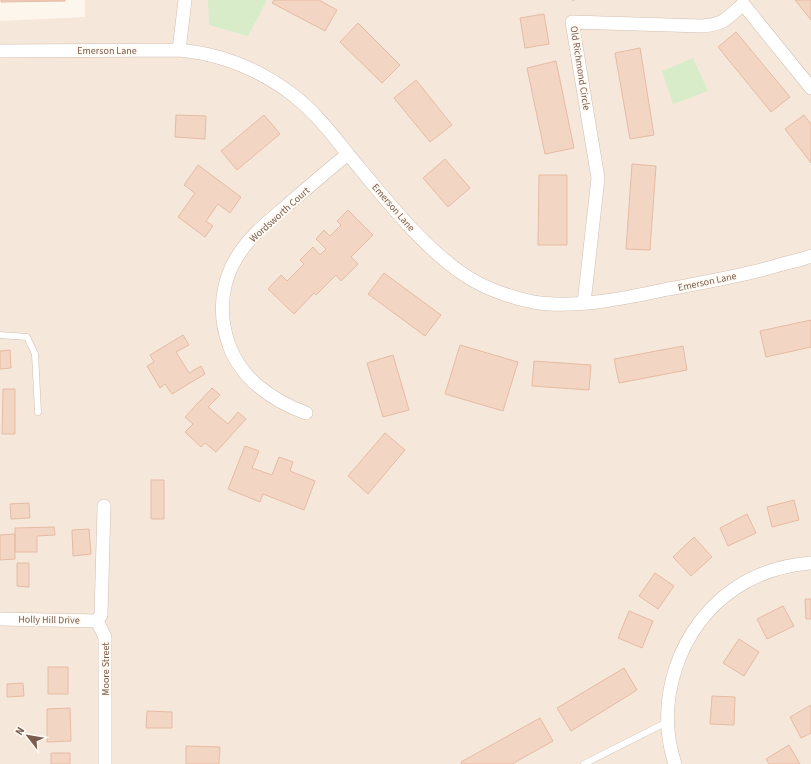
<svg xmlns="http://www.w3.org/2000/svg" width="811" height="764" font-family="'Source Sans 3',sans-serif">
<style>
.residential{fill:#f5e8da}
.green{fill:#d8ecc9}
.building{fill:#f3d5c3;stroke:#e6bba3}
.lines{fill:none;stroke-linecap:round;stroke-linejoin:round}
.service-casing{stroke:#d1beb0;stroke-width:7}
.minor-casing{stroke:#d1beb0;stroke-width:14}
.path{stroke:#d9b8a5;stroke-width:2.5;stroke-dasharray:1 3;stroke-linecap:butt}
.service{stroke:#fff;stroke-width:6}
.minor{stroke:#fff;stroke-width:13}
.labels{text-anchor:middle;stroke-width:4;stroke-linejoin:round;paint-order:stroke}
.street-label{font-size:10px;fill:#7a5c4d;stroke:#fffaf3}
</style>
<rect width="100%" height="100%" fill="#fdf6ec"/>
<path class="residential" d="M85,0h726v764h-811v-743l85,-4z"/>
<path class="green" d="M208,0h59l-19,36 -39,-11z
M693,58l15,33 -35,13 -11,-33z"/>
<path class="building" d="M1,0h64v1l-64,1z
M274,0h45l18,10 -12,21 -53,-28z
M795,0h16v20z
M544,14l5,30 -24,4 -5,-30z
M358,23l42,42 -18,18 -42,-41z
M736,32l54,65 -19,15 -53,-65z
M640,48l14,87 -24,4 -15,-86z
M556,61l18,87 -29,6 -18,-86z
M416,80l36,45 -22,17 -36,-44z
M176,115l30,1 -1,23 -30,-2z
M264,115l16,19 -43,36 -16,-19z
M804,115l7,9v39l-26,-34z
M445,159l25,29 -22,19 -25,-29z
M632,164l24,2 -6,84 -24,-1z
M198,165l43,32 -11,16 -12,-9 -12,17 7,5 -8,11 -27,-20 17,-24 -11,-8z
M539,175h28v70h-29z
M348,210l25,25 -22,22 7,7 -17,17 -5,-6 -20,20 -2,-2 -20,21 -26,-25 13,-14 6,6 17,-17 -4,-4 13,-13 7,8 6,-6 -10,-10 8,-9 6,6 11,-11 -4,-4z
M384,273l57,42 -16,21 -57,-42z
M811,320v27l-45,10 -6,-26z
M183,335l6,10 -13,7 13,21 12,-7 4,8 -33,20 -7,-10 -5,4 -13,-22 7,-4 -4,-7z
M460,345l58,17 -15,49 -58,-17z
M683,346l4,24 -68,13 -5,-24z
M10,350l1,18 -11,1v-18z
M393,355l16,55 -26,7 -16,-54z
M534,361l57,4 -2,25 -57,-4z
M212,388l8,7 -12,12 20,17 10,-12 8,7 -30,33 -11,-9 -4,4 -16,-15 8,-8 -8,-7z
M3,389h12v45h-13z
M385,433l20,17 -37,44 -20,-18z
M245,446l14,5 -7,17 20,7 7,-18 14,5 -3,9 25,10 -11,29 -41,-16 -3,8 -32,-13z
M151,480h13v39h-13z
M794,500l5,20 -27,7 -5,-20z
M29,503l1,15 -19,1 -1,-15z
M747,514l9,19 -28,13 -8,-18z
M54,527l1,8 -18,1v16h-22v-24z
M89,529l2,25 -18,2 -1,-26z
M15,534v25l-15,1v-25z
M694,537l18,20 -21,19 -18,-19z
M17,563h12v24l-12,-1z
M655,573l19,13 -16,23 -19,-13z
M805,599h6v20h-5z
M783,606l11,20 -27,13 -10,-20z
M629,611l24,10 -11,27 -24,-10z
M739,639l20,13 -15,24 -21,-13z
M48,667h20v27h-20z
M624,668l13,22 -66,41 -14,-23z
M23,683l1,13 -17,1v-13z
M712,696l23,1 -1,28 -24,-1z
M811,705v28l-10,5 -11,-21z
M70,708l1,33 -24,1v-33z
M147,711l25,1v16h-26z
M540,718l13,23 -41,23h-50l-1,-2z
M789,745l11,19h-31l-3,-5z
M186,746l34,1 -1,17h-33z
M51,753h19v11h-19z"/>
<g class="lines">
<g class="service-casing">
<path id="service" d="M0,335l27,2 8,17 3,58
M584,764l83,-42"/>
</g>
<g class="minor-casing">
<path id="minor" d="M179,50l6,-50
M0,51l179,-1c43,4 80,19 114,45 22,17 38,38 55,59 35,42 82,104 130,129 17,9 37,15 55,19 42,7 94,-4 135,-13 37,-7 75,-13 111,-24 11,-3 22,-5 32,-9
M584,303l14,-125 -26,-156 129,4c22,-1 27,-8 42,-22l68,84
M306,413c-33,-12 -65,-34 -77,-68 -15,-42 -4,-81 27,-112 11,-11 24,-21 36,-32 19,-16 37,-32 56,-47
M0,619l97,2
M97,621l8,16v127
M97,621l4,-6 3,-109
M675,764c-21,-63 4,-137 59,-175 22,-15 50,-24 77,-26"/>
</g>
<path class="path" d="M573,0l1,1"/>
<use href="#service" class="service"/>
<use href="#minor" class="minor"/>
</g>
<g class="labels">
<g class="street-label">
<text x="107" y="54">Emerson Lane</text>
<text transform="translate(581 68) rotate(81)" y="4">Old Richmond Circle</text>
<text transform="translate(394 207) rotate(49)" y="4">Emerson Lane</text>
<text transform="translate(279 214) rotate(-42)" y="4">Wordsworth Court</text>
<text transform="translate(707 281) rotate(-12)" y="4">Emerson Lane</text>
<text transform="translate(49 619) rotate(1)" y="4">Holly Hill Drive</text>
<text transform="translate(105 669) rotate(-90)" y="4">Moore Street</text>
</g>
</g>
<g transform="translate(28 736) rotate(301)" stroke="#fffaf3" stroke-width="3" paint-order="stroke">
<path d="M0-3L7 15L0 10L-7 15Z" fill="#7a5c4d"/>
<text y="-6" font-size="11" font-weight="bold" text-anchor="middle" fill="#7a5c4d">N</text>
</g>
</svg>
